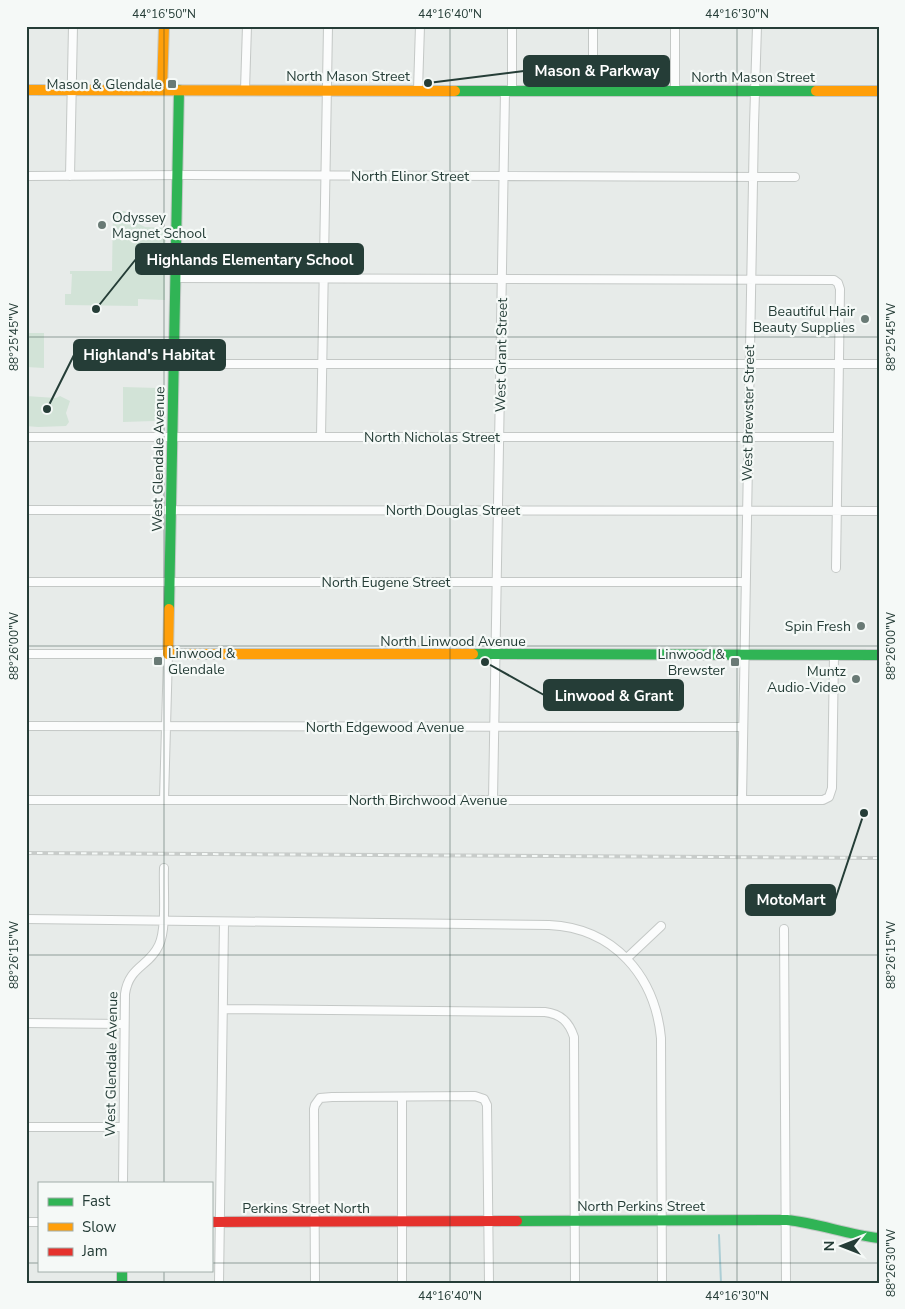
<svg xmlns="http://www.w3.org/2000/svg" width="905" height="1309" font-family="'Nunito Sans',sans-serif">
<style>
.green{fill:#d2e3d7}
.lines{fill:none;stroke-linecap:round;stroke-linejoin:round}
.stream{stroke:#acced5;stroke-width:2}
.street-casing{stroke:#c4c8c6;stroke-width:10}
.fast-casing{stroke:#c2c8c6;stroke-width:12}
.slow-casing{stroke:#c2c8c6;stroke-width:12}
.jam-casing{stroke:#c2c8c6;stroke-width:12}
.street{stroke:#fbfcfc;stroke-width:8}
.fast{stroke:#30b455;stroke-width:10}
.slow{stroke:#ff9f0a;stroke-width:10}
.jam{stroke:#e5322d;stroke-width:10}
.rail-casing{stroke:#c8ccca;stroke-width:4}
.rail{stroke:#f5f9f7;stroke-width:2;stroke-dasharray:5.5;stroke-linecap:butt}
.ticks{fill:none;stroke:#253d37;stroke-width:1;stroke-opacity:0.45}
.poi-dot{fill:#697a75;stroke:#f5f9f7;stroke-width:2}
.labels{text-anchor:middle;stroke-width:4.5;stroke-linejoin:round;paint-order:stroke}
.street-label{font-size:14px;fill:#253d37;stroke:#f5f9f7}
.poi-label{font-size:14px;fill:#253d37;stroke:#f5f9f7;text-anchor:end}
.leader{fill:none;stroke:#253d37;stroke-width:2}
.callout-dot{fill:#253d37;stroke:#f5f9f7;stroke-width:2}
.callout{fill:#253d37;stroke:#253d37;stroke-width:2}
.callout-label{font-size:15px;text-anchor:middle;font-weight:bold;fill:#fff}
.neatline{fill:none;stroke:#253d37;stroke-width:2}
.ticks-label{font-size:12px;text-anchor:middle;fill:#253d37}
</style>
<rect width="100%" height="100%" fill="#e7ebe9"/>
<path class="green" d="M113,211h12l2,3h12v10l6,3 21,1 -1,38h-26v3h26v31l-27,-1v7l-73,-1v-11h6l1,-20h-2v-3h42z
M26,333h18v35l-18,-1z
M123,387l35,1v28l-4,5 -31,1z
M26,396l30,2 4,-2 10,5 -4,12 3,9 -3,4 -28,1 -12,-1z"/>
<g class="lines">
<path class="stream" d="M719,1235l2,48"/>
<g class="street-casing">
<path id="street" d="M245,90l2,-64
M418,90l2,-64
M512,90v-64
M593,90v-64
M675,90v-64
M26,176l159,-1 610,2
M70,176l3,-150
M175,278l659,2 4,3 2,6 -4,279
M174,364h705
M26,437h812
M321,437l7,-411
M26,510l853,1
M26,582h719
M26,654h142l-4,146
M26,726l717,1
M26,800h797l6,-3 3,-9 2,-133
M493,800l12,-709
M742,800l12,-675 3,-99
M26,919l523,6c65,3 106,51 112,113l1,245
M784,929l2,354
M627,958l34,-32
M223,1009l322,3c16,2 24,10 29,25l1,246
M26,1023l98,1
M402,1097v186
M26,1127h97
M123,1183l2,-189c4,-28 24,-27 34,-49 8,-17 4,-56 5,-77
M26,1222h13
M219,1283l5,-361
M315,1283l-1,-174 1,-4 5,-7 12,-1 143,-1 9,3 3,6 2,178"/>
</g>
<g class="fast-casing">
<path id="fast" d="M455,91h361
M169,609l10,-519
M473,654l406,1
M517,1221l270,-1c31,3 61,15 92,18
M122,1270v13"/>
</g>
<g class="slow-casing">
<path id="slow" d="M26,90l429,1
M162,90l2,-64
M816,91h63
M169,609l-1,45h305"/>
</g>
<g class="jam-casing">
<path id="jam" d="M211,1222l306,-1"/>
</g>
<use href="#street" class="street"/>
<use href="#fast" class="fast"/>
<use href="#slow" class="slow"/>
<use href="#jam" class="jam"/>
<g class="rail-casing">
<path id="rail" d="M26,853l853,5"/>
</g>
<use href="#rail" class="rail"/>
</g>
<path class="ticks" d="M164,26v1157M450,26v1257M737,26v1257M26,28h853M26,337h853M26,646h853M26,955h853M26,1263h13M211,1263h668M164,1270v13"/>
<g class="poi-dot">
<rect x="167" y="79" width="10" height="10" rx="2.5"/>
<circle cx="102" cy="225" r="5"/>
<circle cx="865" cy="319" r="5"/>
<circle cx="861" cy="626" r="5"/>
<rect x="153" y="656" width="10" height="10" rx="2.5"/>
<rect x="730" y="657" width="10" height="10" rx="2.5"/>
<circle cx="856" cy="679" r="5"/>
</g>
<g class="labels">
<g class="street-label">
<text x="348" y="81">North Mason Street</text>
<text x="753" y="82">North Mason Street</text>
<text x="410" y="181">North Elinor Street</text>
<text transform="translate(501 355) rotate(-89)" y="5">West Grant Street</text>
<text transform="translate(748 413) rotate(-89)" y="5">West Brewster Street</text>
<text x="432" y="442">North Nicholas Street</text>
<text transform="translate(158 459) rotate(-89)" y="5">West Glendale Avenue</text>
<text x="453" y="515">North Douglas Street</text>
<text x="386" y="587">North Eugene Street</text>
<text x="453" y="646">North Linwood Avenue</text>
<text x="385" y="732">North Edgewood Avenue</text>
<text x="428" y="805">North Birchwood Avenue</text>
<text transform="translate(111 1064) rotate(-89)" y="5">West Glendale Avenue</text>
<text x="641" y="1211">North Perkins Street</text>
<text x="306" y="1213">Perkins Street North</text>
</g>
<g class="poi-label">
<text x="162" y="89">Mason &amp; Glendale</text>
<text x="112" y="222" text-anchor="start">Odyssey<tspan x="112" dy="16">Magnet School</tspan></text>
<text x="855" y="316">Beautiful Hair<tspan x="855" dy="16">Beauty Supplies</tspan></text>
<text x="851" y="631">Spin Fresh</text>
<text x="168" y="658" text-anchor="start">Linwood &amp;<tspan x="168" dy="16">Glendale</tspan></text>
<text x="725" y="659">Linwood &amp;<tspan x="725" dy="16">Brewster</tspan></text>
<text x="846" y="676">Muntz<tspan x="846" dy="16">Audio-Video</tspan></text>
</g>
</g>
<path class="leader" d="M428 83L524 71M96 309L136 259M47 409L74 355M485 662L544 695M864 813L835 900"/>
<g class="callout-dot">
<circle cx="428" cy="83" r="5"/>
<circle cx="96" cy="309" r="5"/>
<circle cx="47" cy="409" r="5"/>
<circle cx="485" cy="662" r="5"/>
<circle cx="864" cy="813" r="5"/>
</g>
<g class="callout">
<rect x="524" y="56" width="145" height="30" rx="5"/>
<rect x="136" y="244" width="227" height="30" rx="5"/>
<rect x="74" y="340" width="151" height="30" rx="5"/>
<rect x="544" y="680" width="139" height="30" rx="5"/>
<rect x="746" y="885" width="89" height="30" rx="5"/>
</g>
<g class="callout-label">
<text x="597" y="76">Mason &amp; Parkway</text>
<text x="250" y="265">Highlands Elementary School</text>
<text x="149" y="360">Highland's Habitat</text>
<text x="614" y="701">Linwood &amp; Grant</text>
<text x="791" y="905">MotoMart</text>
</g>
<rect width="905" height="1309" fill="none" stroke="#f5f9f7" stroke-width="55"/>
<rect x="38" y="1182" width="175" height="90" fill="#f5f9f7" stroke="#a2aeaa"/>
<rect x="48" y="1198" width="25" height="8" fill="#30b455" stroke="#a2aeaa"/>
<text x="82" y="1206" font-size="15" fill="#253d37">Fast</text>
<rect x="48" y="1223" width="25" height="8" fill="#ff9f0a" stroke="#a2aeaa"/>
<text x="82" y="1232" font-size="15" fill="#253d37">Slow</text>
<rect x="48" y="1248" width="25" height="8" fill="#e5322d" stroke="#a2aeaa"/>
<text x="82" y="1256" font-size="15" fill="#253d37">Jam</text>
<g transform="translate(842 1246) rotate(270)" stroke="#f5f9f7" stroke-width="4" paint-order="stroke">
<path d="M0-4L9 19L0 12L-9 19Z" fill="#253d37"/>
<text y="-8" font-size="14" font-weight="bold" text-anchor="middle" fill="#253d37">N</text>
</g>
<rect x="28" y="28" width="850" height="1254" class="neatline"/>
<g class="ticks-label">
<text x="164" y="18">44°16'50"N</text>
<text x="450" y="18">44°16'40"N</text>
<text x="737" y="18">44°16'30"N</text>
<text transform="translate(891 337) rotate(-90)" y="4">88°25'45"W</text>
<text transform="translate(14 337) rotate(-90)" y="4">88°25'45"W</text>
<text transform="translate(14 646) rotate(-90)" y="4">88°26'00"W</text>
<text transform="translate(891 646) rotate(-90)" y="4">88°26'00"W</text>
<text transform="translate(14 955) rotate(-90)" y="4">88°26'15"W</text>
<text transform="translate(891 955) rotate(-90)" y="4">88°26'15"W</text>
<text transform="translate(891 1263) rotate(-90)" y="4">88°26'30"W</text>
<text x="450" y="1300">44°16'40"N</text>
<text x="737" y="1300">44°16'30"N</text>
</g>
</svg>
